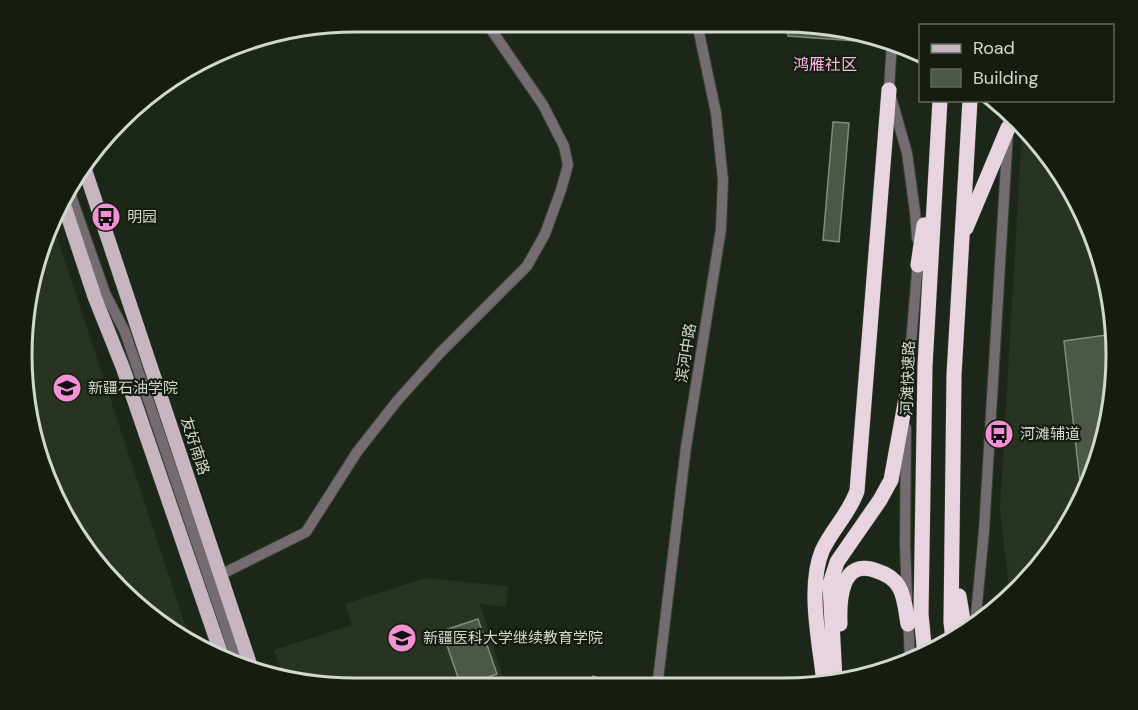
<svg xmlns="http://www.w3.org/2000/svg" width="1138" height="710" font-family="'DM Sans','Noto Sans SC',sans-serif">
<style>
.built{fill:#283421}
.building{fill:#4d5748;stroke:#818c7b;stroke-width:1.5}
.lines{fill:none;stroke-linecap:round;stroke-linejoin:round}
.minor-casing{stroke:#3a4336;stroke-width:12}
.major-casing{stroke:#3a4336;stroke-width:15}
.highway-casing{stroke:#3a4336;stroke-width:16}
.minor{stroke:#746c71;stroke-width:10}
.major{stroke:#c7b6c1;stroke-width:14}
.highway{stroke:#e8d4e0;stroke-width:15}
.labels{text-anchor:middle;stroke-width:4.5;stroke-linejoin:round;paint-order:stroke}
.poi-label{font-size:15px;fill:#d1d8cf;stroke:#141d10;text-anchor:start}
.street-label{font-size:15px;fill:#d1d8cf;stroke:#141d10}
.neighbourhood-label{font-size:16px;fill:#feb8e6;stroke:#141d10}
.rim{fill:none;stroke:#d1d8cf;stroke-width:3}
</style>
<rect width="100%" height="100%" fill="#1d2719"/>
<path class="built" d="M1022,131l50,57 42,124 -8,130 -58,117 -38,40 -10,-89z
M52,222l139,421 -40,-23 -74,-80 -45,-98 -10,-109 17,-86z
M425,578l83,8 -2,21 -26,-3 26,83 -194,-1 -28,-7 -10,-29 78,-25 -7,-21z"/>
<path class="building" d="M789,24h37l31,8 -1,9 -68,-5z
M833,122l16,1 -10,119 -16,-2z
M1113,334l-7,108 -25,49 -17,-150z
M478,619l19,55 -36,12 -19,-55z
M593,676l28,10 -1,1h-30z"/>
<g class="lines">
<g class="minor-casing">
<path id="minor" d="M892,41l-3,49 18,63 8,59 2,27
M69,190l36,103 20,39 114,335
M906,403l12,-143
M906,428l-1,116 2,54
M220,575l86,-43 51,-80 40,-51 43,-48 87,-87 18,-32 16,-44 7,-25 -4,-19 -21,-41 -57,-83
M908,617l2,43
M975,625l9,-94 25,-416
M657,688l29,-241 35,-218 2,-49 -7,-67 -19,-90"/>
</g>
<g class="major-casing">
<path id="major" d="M83,164l169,506
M63,202l32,96 28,70 101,294"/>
</g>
<g class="highway-casing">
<path id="highway" d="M966,228l42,-100
M918,265l6,-40
M959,596l6,36
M840,624c-1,-24 1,-67 37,-53 10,3 17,7 22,16 6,10 7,26 9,37
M953,640l-2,-18 3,-247 16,-275
M925,656l-4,-42 4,-248 15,-266
M835,680l-5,-96 7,-22 43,-62 11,-20 15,-82
M824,683c-4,-39 -17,-95 -2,-132 10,-22 27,-37 35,-60l32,-401"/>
</g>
<use href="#minor" class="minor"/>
<use href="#major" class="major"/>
<use href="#highway" class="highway"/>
</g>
<defs>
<g id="bus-disc" transform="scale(1.5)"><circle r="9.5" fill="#f491d4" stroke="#141d10"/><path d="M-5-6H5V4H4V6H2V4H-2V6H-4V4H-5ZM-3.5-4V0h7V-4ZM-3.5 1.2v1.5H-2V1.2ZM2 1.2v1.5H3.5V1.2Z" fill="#111"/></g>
<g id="school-disc" transform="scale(1.5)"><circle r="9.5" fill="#f491d4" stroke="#141d10"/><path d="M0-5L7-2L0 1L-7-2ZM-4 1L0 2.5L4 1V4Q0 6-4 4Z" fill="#111"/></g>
<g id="university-disc" transform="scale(1.5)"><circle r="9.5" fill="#f491d4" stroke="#141d10"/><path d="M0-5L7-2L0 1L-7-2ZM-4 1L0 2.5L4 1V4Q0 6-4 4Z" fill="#111"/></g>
</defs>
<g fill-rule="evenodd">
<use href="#bus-disc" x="106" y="217"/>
<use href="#school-disc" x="67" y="388"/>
<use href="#bus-disc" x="999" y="434"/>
<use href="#university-disc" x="402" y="638"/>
</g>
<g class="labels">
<g class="poi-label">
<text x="127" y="222">明园</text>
<text x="88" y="393">新疆石油学院</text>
<text x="1020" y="439">河滩辅道</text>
<text x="423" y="643">新疆医科大学继续教育学院</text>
</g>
<g class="street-label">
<text transform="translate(686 353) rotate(-81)" y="5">滨河中路</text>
<text transform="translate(908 378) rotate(-88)" y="5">河滩快速路</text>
<text transform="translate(195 446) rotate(72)" y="5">友好南路</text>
</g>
<g class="neighbourhood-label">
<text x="825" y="70">鸿雁社区</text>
</g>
</g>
<path d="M0 0H1138V710H0ZM355 32H783A323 323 0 0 1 1106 355V355A323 323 0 0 1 783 678H355A323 323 0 0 1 32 355V355A323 323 0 0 1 355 32Z" fill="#141d10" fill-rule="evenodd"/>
<path class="rim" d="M355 32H783A323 323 0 0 1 1106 355V355A323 323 0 0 1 783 678H355A323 323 0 0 1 32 355V355A323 323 0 0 1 355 32Z"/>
<rect x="919" y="24" width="195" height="78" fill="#141d10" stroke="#60685c" stroke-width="1.5"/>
<rect x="931" y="44" width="30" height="9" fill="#c7b6c1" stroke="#60685c" stroke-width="1.5"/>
<text x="973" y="54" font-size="18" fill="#d1d8cf">Road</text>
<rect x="931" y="69" width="30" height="18" fill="#4d5748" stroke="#60685c" stroke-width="1.5"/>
<text x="973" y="84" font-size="18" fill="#d1d8cf">Building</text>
</svg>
